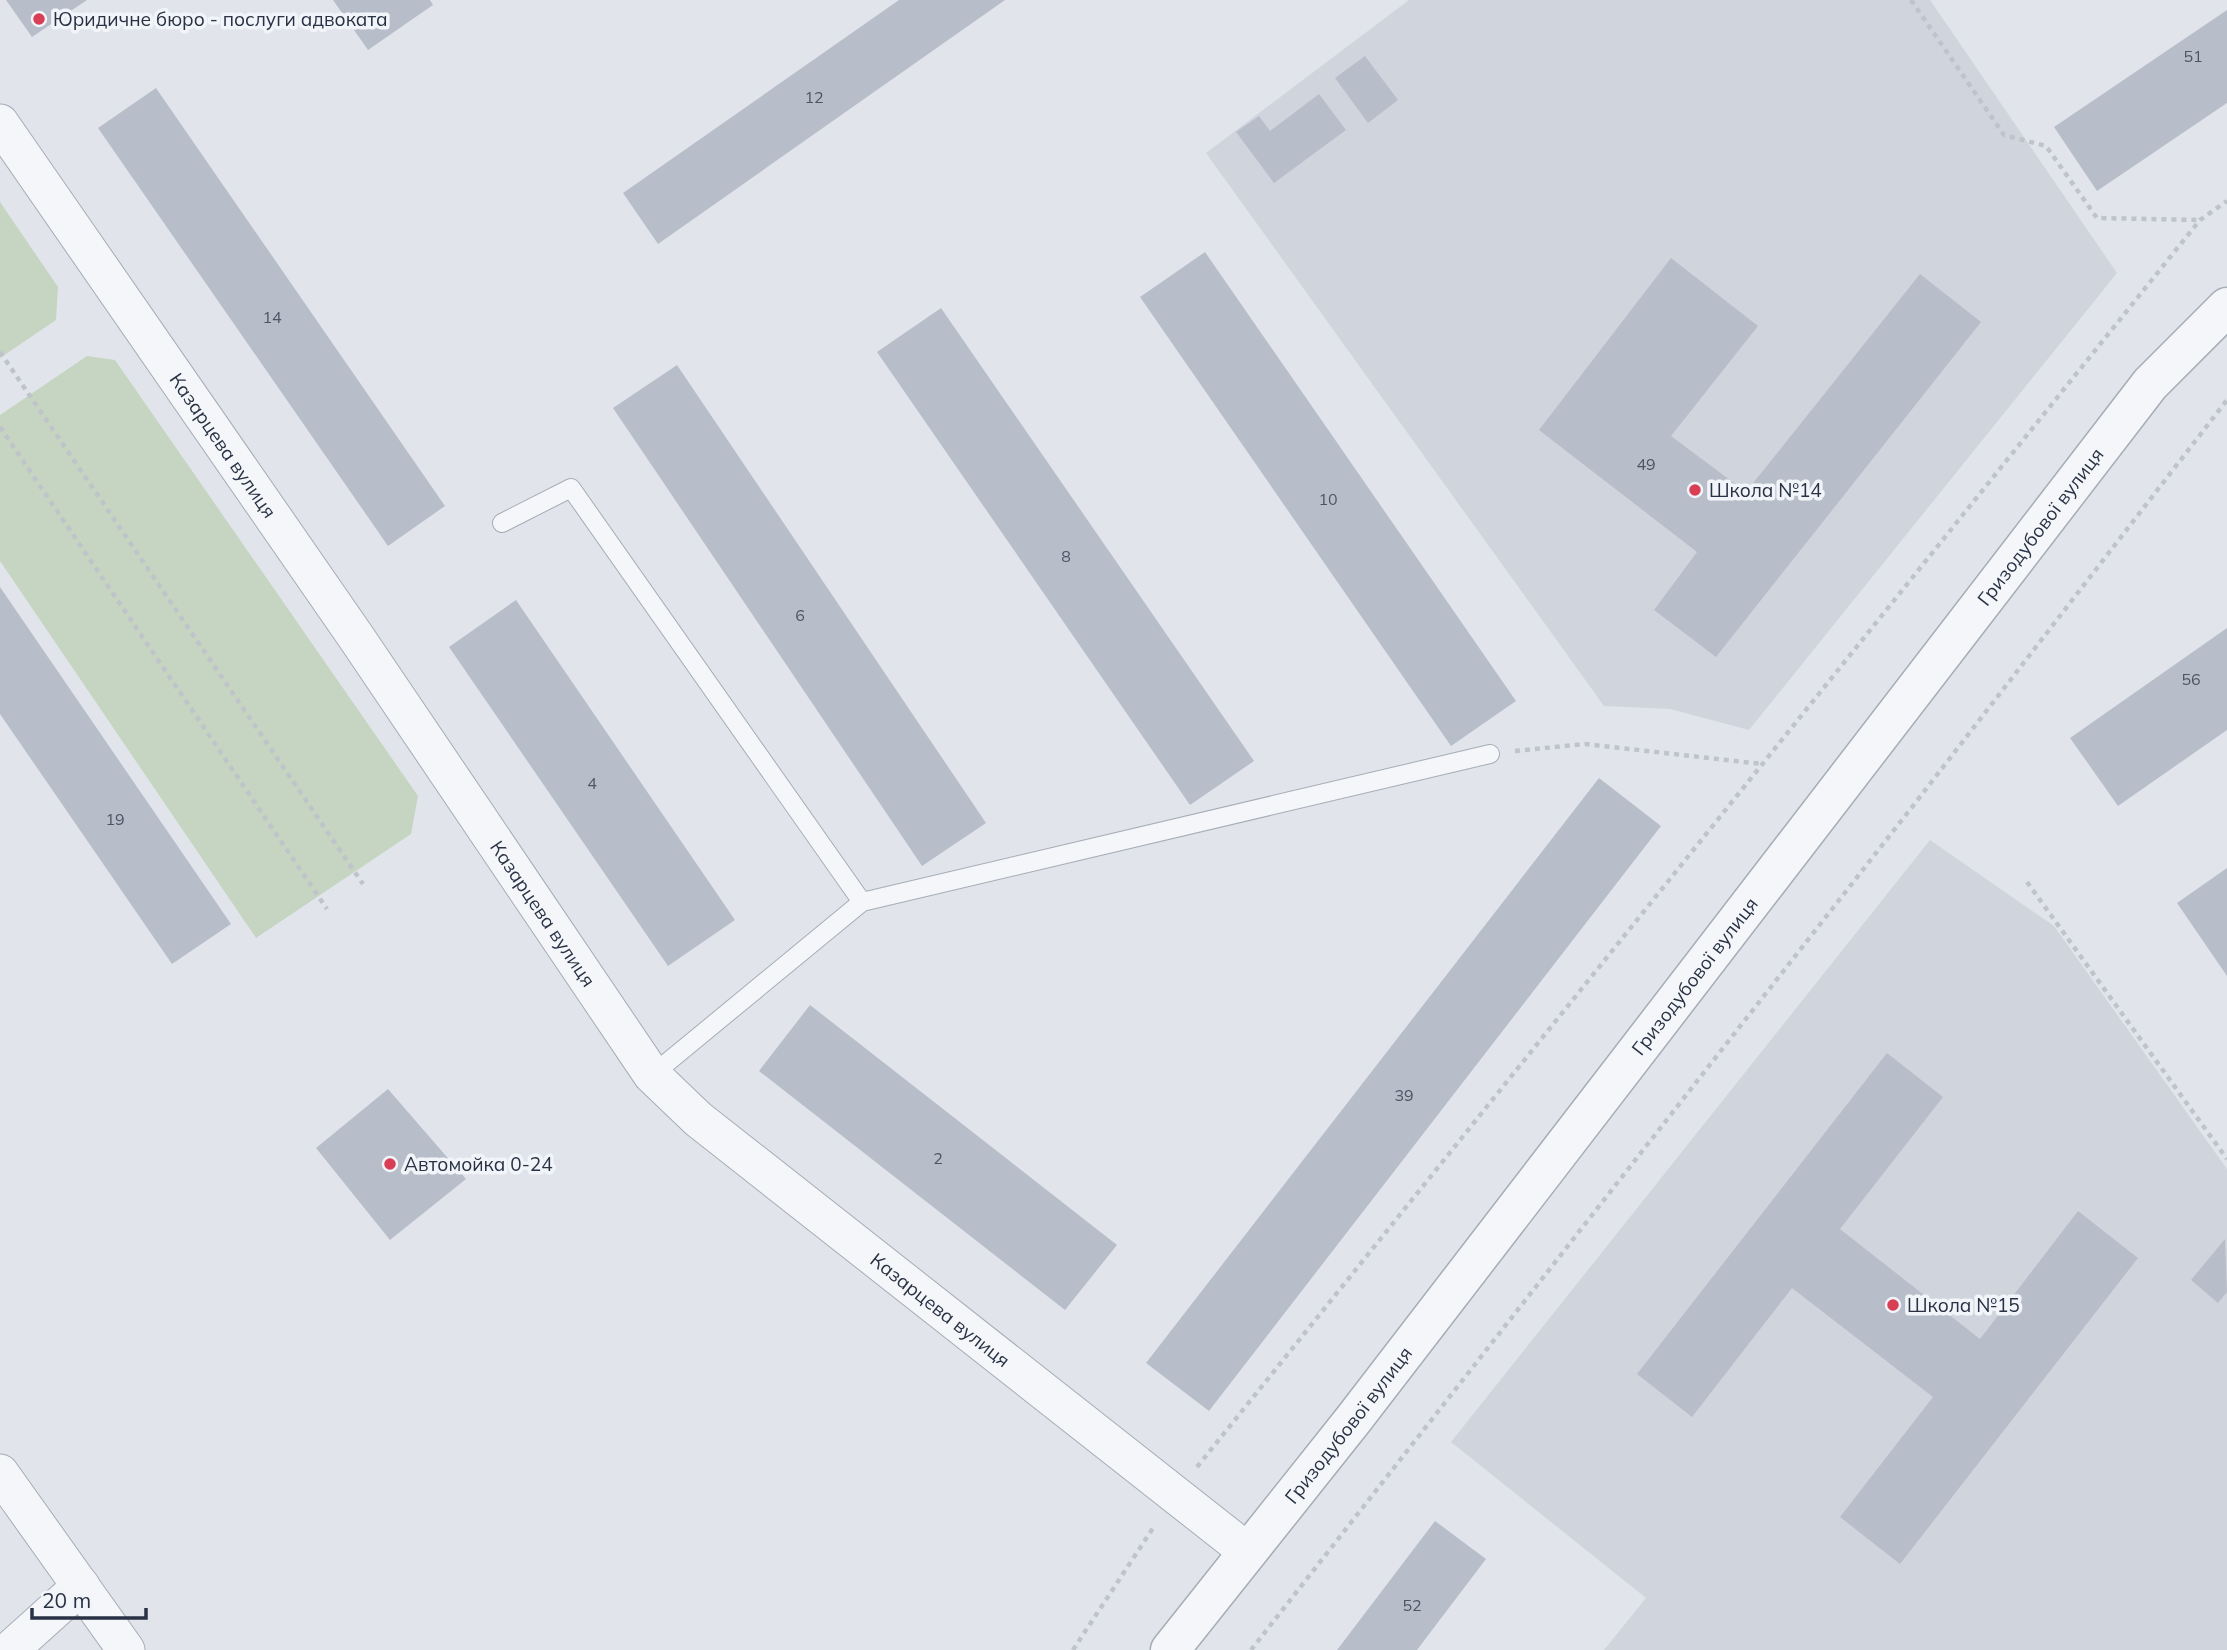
<svg xmlns="http://www.w3.org/2000/svg" width="2227" height="1650" font-family="Mulish,sans-serif">
<style>
.built{fill:#cfd4dd}
.green{fill:#c6d5c1}
.building{fill:#b8bec9}
.lines{fill:none;stroke-linecap:round;stroke-linejoin:round}
.service-casing{stroke:#a6acb6;stroke-width:20}
.minor-casing{stroke:#a6acb6;stroke-width:39}
.tertiary-casing{stroke:#a6acb6;stroke-width:41}
.path{stroke:#bfc3ca;stroke-width:4.5;stroke-dasharray:5 5;stroke-linecap:butt}
.service{stroke:#f4f6f9;stroke-width:18}
.minor{stroke:#f4f6f9;stroke-width:37}
.tertiary{stroke:#f4f6f9;stroke-width:38}
.poi-dot{fill:#d83e54;stroke:#f1f4f8;stroke-width:2.5}
.labels{text-anchor:middle;stroke-width:7;stroke-linejoin:round;paint-order:stroke}
.number-label{font-size:16px;fill:#4c5565}
.poi-label{font-size:19px;fill:#283244;stroke:#f1f4f8;text-anchor:start}
.street-label{font-size:19px;fill:#283244;stroke:#f1f4f8}
</style>
<rect width="100%" height="100%" fill="#e1e5eb"/>
<path class="built" d="M1409,0h521l187,273 -368,457 -79,-21 -66,-3 -398,-553z
M1930,840l124,86 173,243v481h-623l42,-52 -195,-156z"/>
<path class="green" d="M0,202l58,85 -2,33 -56,38z
M87,356l28,4 303,436 -7,38 -155,104 -256,-377v-146z"/>
<path class="building" d="M6,0h81l-55,37z
M333,0h97l3,5 -65,45z
M899,0h106l-347,244 -35,-51z
M2227,10v93l-130,88 -43,-64z
M1365,56l33,44 -30,23 -33,-45z
M156,88l289,418 -57,40 -290,-418z
M1319,94l27,36 -72,53 -38,-51 23,-16 11,15z
M1205,252l311,449 -65,45 -311,-449z
M1671,258l87,68 -87,110 75,56 174,-218 61,48 -265,335 -62,-47 43,-58 -158,-122z
M941,308l313,453 -64,44 -313,-453z
M677,365l309,458 -64,43 -309,-458z
M0,587l231,337 -59,40 -172,-250z
M516,600l219,320 -67,46 -219,-319z
M2227,628v102l-109,76 -48,-68z
M1599,778l62,48 -452,585 -63,-48z
M2227,868v108l-50,-73z
M810,1005l307,240 -52,65 -306,-239z
M1887,1053l56,44 -103,132 140,110 98,-128 60,47 -238,306 -60,-47 93,-120 -141,-109 -100,129 -55,-43z
M388,1089l78,90 -76,61 -74,-92z
M2225,1239l2,53 -9,11 -27,-23z
M1435,1521l51,38 -69,91h-80z"/>
<g class="lines">
<g class="service-casing">
<path id="service" d="M502,523l69,-35 291,414
M652,1075l210,-173 628,-148"/>
</g>
<g class="minor-casing">
<g id="minor">
<path id="s1" d="M0,123l356,514 296,438 46,44 550,433"/>
<path d="M0,1473l126,177"/>
<path d="M10,1650l71,-64"/>
</g>
</g>
<g class="tertiary-casing">
<g id="tertiary">
<path id="s2" d="M1170,1650l183,-230 797,-1036 77,-77"/>
</g>
</g>
<path class="path" d="M1911,0l93,135 42,11 51,72 103,2
M0,352l363,532
M0,427l327,482
M1515,751l70,-7 177,20
M2027,882l200,277
M1197,1467l1003,-1247 27,-19
M1073,1650l82,-125
M1251,1650l665,-848 311,-402"/>
<use href="#service" class="service"/>
<use href="#minor" class="minor"/>
<use href="#tertiary" class="tertiary"/>
</g>
<g class="poi-dot">
<circle cx="39" cy="19" r="7"/>
<circle cx="1695" cy="490" r="7"/>
<circle cx="390" cy="1164" r="7"/>
<circle cx="1893" cy="1305" r="7"/>
</g>
<g class="labels">
<g class="number-label">
<text x="2193" y="62">51</text>
<text x="814" y="103">12</text>
<text x="272" y="323">14</text>
<text x="1646" y="470">49</text>
<text x="1328" y="505">10</text>
<text x="1066" y="562">8</text>
<text x="800" y="621">6</text>
<text x="2191" y="685">56</text>
<text x="592" y="789">4</text>
<text x="115" y="825">19</text>
<text x="1404" y="1101">39</text>
<text x="938" y="1164">2</text>
<text x="1412" y="1611">52</text>
</g>
<g class="poi-label">
<text x="53" y="26">Юридичне бюро - послуги адвоката</text>
<text x="1709" y="497">Школа №14</text>
<text x="404" y="1171">Автомойка 0-24</text>
<text x="1907" y="1312">Школа №15</text>
</g>
<g class="street-label">
<text dy="7" stroke="none"><textPath href="#s1" startOffset="392">Казарцева вулиця</textPath></text>
<text dy="7" stroke="none"><textPath href="#s2" startOffset="1421">Гризодубової вулиця</textPath></text>
<text dy="7" stroke="none"><textPath href="#s1" startOffset="959">Казарцева вулиця</textPath></text>
<text dy="7" stroke="none"><textPath href="#s2" startOffset="854">Гризодубової вулиця</textPath></text>
<text dy="7" stroke="none"><textPath href="#s1" startOffset="1526">Казарцева вулиця</textPath></text>
<text dy="7" stroke="none"><textPath href="#s2" startOffset="287">Гризодубової вулиця</textPath></text>
</g>
</g>
<path d="M32 1608v10h114v-10" fill="none" stroke="#283244" stroke-width="3.5"/>
<text x="42" y="1608" font-size="21" fill="#283244" stroke="#f1f4f8" stroke-width="5" paint-order="stroke">20 m</text>
</svg>
